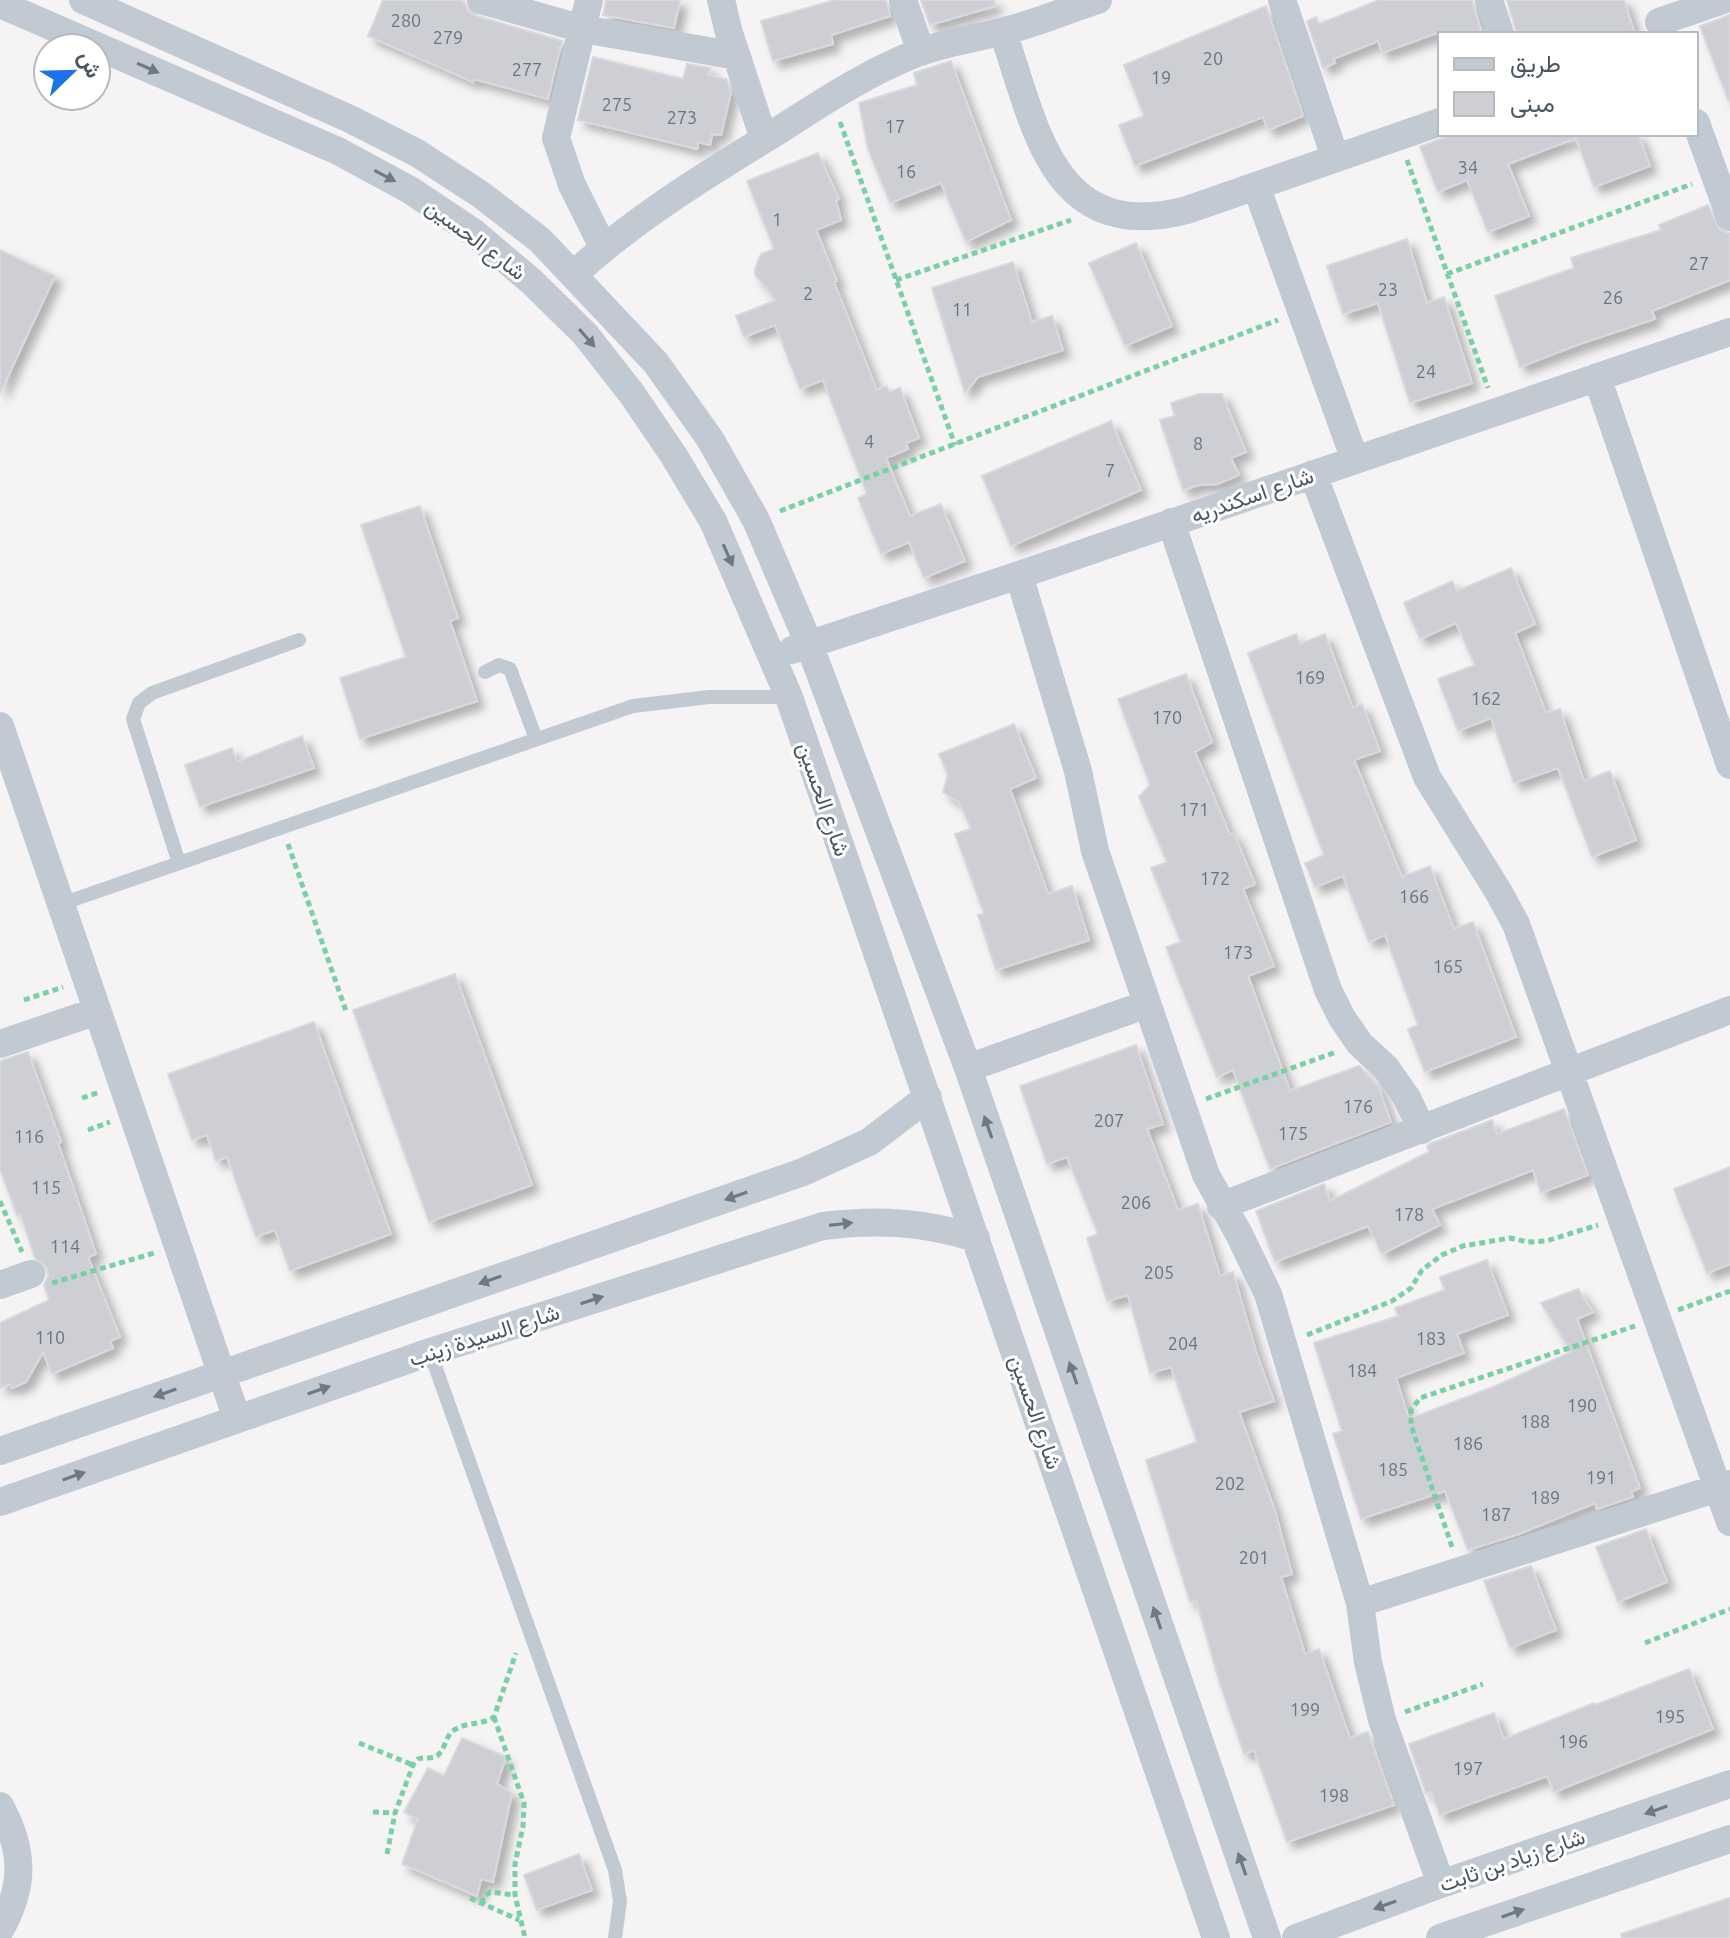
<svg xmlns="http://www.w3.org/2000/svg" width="1730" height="1938" font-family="Ubuntu,Vazirmatn,sans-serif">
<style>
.building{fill:#cdcfd5;stroke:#d7d9de;stroke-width:2;filter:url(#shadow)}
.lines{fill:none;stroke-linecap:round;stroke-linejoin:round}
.path{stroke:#7ad0a6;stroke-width:5;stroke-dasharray:6 4;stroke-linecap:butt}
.service{stroke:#c1cad2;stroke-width:14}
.minor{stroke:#c1cad2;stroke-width:28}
.oneway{fill:#6e7983}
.labels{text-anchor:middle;stroke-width:6;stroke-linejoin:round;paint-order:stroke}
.number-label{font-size:18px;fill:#6b747e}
.street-label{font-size:22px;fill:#4a5661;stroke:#fff}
</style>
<defs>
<filter id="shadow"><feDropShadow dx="7" dy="7" stdDeviation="4" flood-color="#0004"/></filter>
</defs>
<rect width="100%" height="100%" fill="#f5f3f3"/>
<path class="building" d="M383,0h77l4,2 5,10 7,4 86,25 -14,58 -74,-20 -1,3 -105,-46z
M606,0h74l-6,28 -71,-13z
M835,0h51l4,16 -59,19 2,9 -60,17 -12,-40z
M921,0h73l1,6 -65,19z
M1379,0h93l10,34h-48l-52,19 -4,-12 -45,18 2,4 -12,5 -16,-47 9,-4 3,7z
M1507,0h117l11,34h-118z
M1266,6l37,110 -35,14 -5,-13 -128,49 -16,-41 25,-9 -20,-51z
M1730,15v85h-2l-28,-74z
M593,57l90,22 4,-15 23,4 -2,7 18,4 5,13 -10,43 -9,-1 -2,11 -12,-3 -1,7 -119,-29z
M951,61l60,159 -45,22 -25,-59 -51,20 -22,-54 -9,-46 58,-18 -3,-12z
M1452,134h186l12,32 -56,21 -18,-49 -68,26 21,52 -41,16 -21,-52 -29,12 -18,-45z
M818,153l21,46 -3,2 5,19 -25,10 21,51 -3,1 43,108 10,-4 2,6 11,-4 19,50 -13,5 2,6 -22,9 24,58 31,-12 24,57 -41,17 -15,-36 -28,12 -23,-56 9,-4 -44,-114 -23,9 -25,-64 -31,12 -8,-21 40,-16 -21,-25v-6l6,-15 13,-5 -27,-68z
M1708,205l11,24 11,5v46l-78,31 3,8 -78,26 -57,22 -25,-71 79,-28 -3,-10 90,-28 -2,-5z
M1407,239l20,64 17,-6 28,86 -62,20 -32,-100 -35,11 -16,-48z
M1136,243l36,83 -47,20 -36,-83z
M0,250l55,26 -55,117z
M1013,262l19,60 20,-6 11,34 -85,27 -13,16 -33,-105z
M1199,394h23l24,58 -15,6 8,17 -22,9 -18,1 -16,5 -23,-70 15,-4 -4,-13z
M1111,421l30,69 -130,56 -29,-70z
M420,506l38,112 -8,3 27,80 -117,38 -20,-61 66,-21 -45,-132z
M1511,568l24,56 -20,9 31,80 14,-4 24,72 26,-10 26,69 -44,17 -34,-89 -44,15 -23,-65 -33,13 -20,-52 37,-14 -19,-42 -36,16 -16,-36 48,-22 5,10z
M1296,634l4,10 25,-10 28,74 9,-4 18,47 -26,9 48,117 28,-11 24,63 19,-7 43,115 -91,35 -17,-43 10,-4 -33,-90 -16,7 -26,-66 -28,11 -10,-24 19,-8 -76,-202z
M1186,674l26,68 -17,10 35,83 4,-1 21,50 -12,5 31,77 -26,10 42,115 69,-25 19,20 13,36 -121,47 -37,-99 -16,7 -51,-130 15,-5 -30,-74 16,-6 -28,-65 11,-12 -32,-86z
M1014,724l22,54 -26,11 38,105 24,-8 17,54 -93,30 -18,-55 6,-1 -29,-80 16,-5 -12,-27 -16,-10 5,-17 -9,-21z
M302,736l12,32 -114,39 -15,-42 47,-17 5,14z
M455,974l77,211 -103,37 -76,-212z
M314,1022l77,212 -101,37 -15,-41 -19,7 -29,-80 -11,4 -9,-26 -15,5 -24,-66z
M1136,1045l27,79 -16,5 31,81 20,-6 22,72 13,-4 24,83 17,46 -35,11 36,99 17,63 -11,3 24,77 14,-5 31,89 18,-6 26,73 -107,37 -33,-92 -10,4 -24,-70 -24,-84 -6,2 -44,-142 51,-18 -26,-75 -21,6 -22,-78 -21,6 -20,-63 11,-4 -31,-77 -20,7 -27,-78z
M28,1052l33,90 -3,1 38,111 -8,3 32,80 -10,4 3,7 -61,26 -9,-22 -17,30 -14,6 -2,-4 -10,4v-65l49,-23 -5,-15 4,-9 -1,-8 -12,-10 -15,-44 -3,1 -17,-46v-108z
M1564,1109l24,66 -47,18 -8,-23 -101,39 8,16 -58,29 -14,-28 -93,36 -19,-51 68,-27 6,17 99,-49 -2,-6 5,-3 60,-23 5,14z
M1730,1167v97l-23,9 -33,-84z
M1487,1260l21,55 -51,19 7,19 -68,25 13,41 84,-32 78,-35 -30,-49 37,-14 15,23 -16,7 63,169 -9,4 2,5 -36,12 -2,-6 -76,31 -51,16 -23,-59 -84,28 -28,-85 9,-3 -28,-88 84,-27 -3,-8 50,-18 -5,-13z
M1646,1529l21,53 -49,20 -22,-55z
M1531,1566l25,64 -46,18 -26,-67z
M1689,1669l24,60 -159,63 -7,-16 -107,39 -9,-23 -5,1 -17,-49 85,-31 10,26 90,-36 1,2z
M462,1738l44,19 -9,27 15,9 -19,89 -12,-3 -4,17 -75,-32 16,-45 -14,-7 24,-44 16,8z
M579,1854l13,36 -55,20 -13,-35z
M1730,1898v40h-108l-1,-4z"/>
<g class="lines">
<path class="path" d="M840,122l115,323
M1407,160l81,228
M1447,274l245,-90
M896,280l175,-60
M780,511l498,-191
M288,844l59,170
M24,1000l39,-13
M82,1098l18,-6
M1206,1099l130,-47
M88,1130l22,-8
M0,1201l22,51
M52,1283l102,-30
M1678,1310l52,-19
M1307,1335l85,-34 19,-13 11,-18 20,-15 21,-9 47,-8 18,4 18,-1 52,-16
M1452,1547l-41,-122v-15l9,-12 215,-72
M1645,1643l85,-34
M1405,1712l78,-28
M494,1717l30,86 -1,23 -8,38v31l10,43
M359,1743l54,22
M373,1812l22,1
M387,1854l8,-41 18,-48 5,-6c6,-2 15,0 19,-3 9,-7 8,-22 19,-27 12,-7 26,-4 38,-12l22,-64
M470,1898l49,22
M483,1904v-6l7,-6 25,3"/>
<path class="service" d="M485,672l14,-7 11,4 26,70
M179,863l-46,-144 6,-16 13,-10 147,-53
M61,904l572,-198 76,-9h80
M430,1352l185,518 5,31 -5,37"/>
<path class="minor" d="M83,0l267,119 67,34 63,41 60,46 33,35 83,88 54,76 46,81 53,124 159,424 299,870
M481,0l102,29 154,27
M589,0l-33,138 16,47 31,62
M721,0l8,33 35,106
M903,0l18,52
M1282,0l53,157
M1489,0l11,34
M0,4l338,147 72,39 63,42 58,49 54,53 47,60 42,62 39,65 76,176 427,1241
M1659,22l64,-22
M1003,32c33,97 50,213 184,178l253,-88
M1696,123l34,94
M1256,186l99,274
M573,275c60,-55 131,-99 200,-141 47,-30 91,-60 144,-81 26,-10 55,-14 83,-21 33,-7 66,-22 98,-32
M1597,377l133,388
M1313,474l114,303 71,114 18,33 214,598
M1171,522l157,468 14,28 18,26 26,24 21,30 15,32
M1019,575l59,196 17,80 111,324 33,59 29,60 92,309 8,59 14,58 59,164
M792,650l227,-75 711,-243
M0,726l237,693
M0,1044l97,-33
M968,1068l179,-64
M1221,1206l509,-196
M0,1285l31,-11
M0,1451l803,-279 66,-30 59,-45
M0,1502l430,-150 393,-126c56,-7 99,-4 153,12
M1360,1603l370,-119
M0,1806c24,44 25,80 0,124
M1296,1938l145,-54 289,-100
M1440,1938l290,-99"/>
</g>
<defs><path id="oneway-solid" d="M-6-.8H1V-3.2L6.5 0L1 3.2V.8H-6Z" transform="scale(2)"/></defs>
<g class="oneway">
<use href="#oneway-solid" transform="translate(148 68) rotate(24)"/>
<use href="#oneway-solid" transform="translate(385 176) rotate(28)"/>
<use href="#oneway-solid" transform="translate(587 338) rotate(49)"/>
<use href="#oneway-solid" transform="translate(728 555) rotate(66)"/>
<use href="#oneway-solid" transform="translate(988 1127) rotate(-109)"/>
<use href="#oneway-solid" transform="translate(736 1196) rotate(161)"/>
<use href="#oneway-solid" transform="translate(841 1224) rotate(-7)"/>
<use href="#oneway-solid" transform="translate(490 1280) rotate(161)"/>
<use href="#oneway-solid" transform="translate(592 1300) rotate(-18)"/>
<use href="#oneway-solid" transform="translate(1073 1373) rotate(-109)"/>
<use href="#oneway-solid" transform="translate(319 1390) rotate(-19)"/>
<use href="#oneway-solid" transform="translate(165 1393) rotate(161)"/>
<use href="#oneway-solid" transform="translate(74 1476) rotate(-19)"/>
<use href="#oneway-solid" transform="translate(1157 1618) rotate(-109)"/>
<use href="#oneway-solid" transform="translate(1656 1810) rotate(161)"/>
<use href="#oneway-solid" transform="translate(1242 1864) rotate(-109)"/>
<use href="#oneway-solid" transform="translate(1385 1905) rotate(160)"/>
<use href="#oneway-solid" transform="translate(1513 1913) rotate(-19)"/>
</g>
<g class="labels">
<g class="number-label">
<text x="406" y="27">280</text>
<text x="448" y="44">279</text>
<text x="1213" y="65">20</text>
<text x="527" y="76">277</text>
<text x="1161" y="84">19</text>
<text x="617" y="111">275</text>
<text x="682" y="124">273</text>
<text x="895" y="133">17</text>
<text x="1468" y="174">34</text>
<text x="906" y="178">16</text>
<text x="777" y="226">1</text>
<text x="1699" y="270">27</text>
<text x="1388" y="296">23</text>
<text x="808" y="300">2</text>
<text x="1613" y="304">26</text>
<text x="962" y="316">11</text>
<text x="1426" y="378">24</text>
<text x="869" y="448">4</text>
<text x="1198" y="450">8</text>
<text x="1110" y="477">7</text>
<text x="1310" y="684">169</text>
<text x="1486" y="705">162</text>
<text x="1167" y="724">170</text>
<text x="1194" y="816">171</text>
<text x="1215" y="885">172</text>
<text x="1414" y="903">166</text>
<text x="1238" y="959">173</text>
<text x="1448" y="973">165</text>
<text x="1358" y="1113">176</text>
<text x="1109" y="1127">207</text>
<text x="1293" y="1140">175</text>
<text x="29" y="1143">116</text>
<text x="46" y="1194">115</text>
<text x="1136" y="1209">206</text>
<text x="1409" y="1221">178</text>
<text x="65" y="1253">114</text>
<text x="1159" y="1279">205</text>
<text x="50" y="1344">110</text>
<text x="1431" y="1345">183</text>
<text x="1183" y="1350">204</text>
<text x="1362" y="1377">184</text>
<text x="1582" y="1412">190</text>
<text x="1535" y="1428">188</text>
<text x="1468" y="1450">186</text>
<text x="1393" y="1476">185</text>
<text x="1601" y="1484">191</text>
<text x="1230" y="1490">202</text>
<text x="1545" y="1504">189</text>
<text x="1496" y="1521">187</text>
<text x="1254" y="1564">201</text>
<text x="1305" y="1716">199</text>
<text x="1670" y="1723">195</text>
<text x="1573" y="1748">196</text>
<text x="1468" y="1775">197</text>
<text x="1334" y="1802">198</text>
</g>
<g class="street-label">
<text transform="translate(476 239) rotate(37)" y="8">شارع الحسين</text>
<text transform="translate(1252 495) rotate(-19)" y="8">شارع اسكندريه</text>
<text transform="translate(824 799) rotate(71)" y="8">شارع الحسين</text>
<text transform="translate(484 1335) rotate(-18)" y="8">شارع السيدة زينب</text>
<text transform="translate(1036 1412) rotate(71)" y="8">شارع الحسين</text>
<text transform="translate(1512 1860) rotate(-19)" y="8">شارع زياد بن ثابت</text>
</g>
</g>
<rect x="1438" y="32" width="260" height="104" fill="#ffffff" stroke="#b7bbc0" stroke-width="2"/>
<rect x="1454" y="58" width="40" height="12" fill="#c1cad2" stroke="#b7bbc0" stroke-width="2"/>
<text x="1510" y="72" font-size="24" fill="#4a5661">طريق</text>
<rect x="1454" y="92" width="40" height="24" fill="#cdcfd5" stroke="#b7bbc0" stroke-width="2"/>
<text x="1510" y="112" font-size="24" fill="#4a5661">مبنى</text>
<g transform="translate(72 72) rotate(67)"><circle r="38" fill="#ffffff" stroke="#b7bbc0" stroke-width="2"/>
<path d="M0-6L14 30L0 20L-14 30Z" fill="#1a73e8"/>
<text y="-12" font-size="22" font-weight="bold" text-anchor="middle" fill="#4a5661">ش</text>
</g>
</svg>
